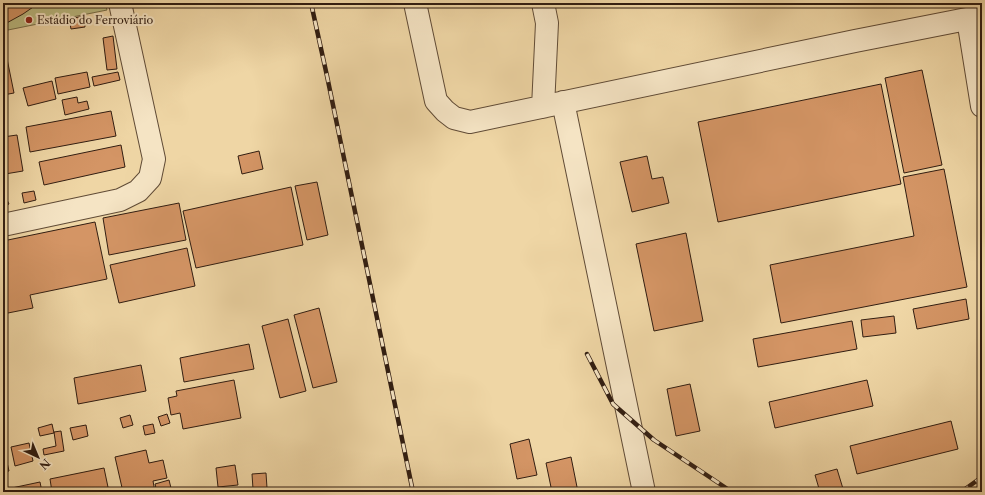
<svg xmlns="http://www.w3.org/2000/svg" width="985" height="495" font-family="'Libre Caslon Text',serif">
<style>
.pitch{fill:#bdbd83;stroke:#776d4a}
.building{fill:#d49565;stroke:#311d11}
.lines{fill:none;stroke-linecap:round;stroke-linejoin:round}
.minor-casing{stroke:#604b36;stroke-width:24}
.minor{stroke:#f5e4c4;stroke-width:22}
.rail-casing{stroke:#311d11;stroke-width:4.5}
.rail{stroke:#f5e4c4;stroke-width:3;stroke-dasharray:9;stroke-linecap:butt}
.poi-dot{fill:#8f2418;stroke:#f5e4c4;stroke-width:1.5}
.labels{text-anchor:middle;stroke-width:4;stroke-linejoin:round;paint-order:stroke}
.poi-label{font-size:11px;fill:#311d11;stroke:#f5e4c4;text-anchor:start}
</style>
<rect width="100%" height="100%" fill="#efd6a5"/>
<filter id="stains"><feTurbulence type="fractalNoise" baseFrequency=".005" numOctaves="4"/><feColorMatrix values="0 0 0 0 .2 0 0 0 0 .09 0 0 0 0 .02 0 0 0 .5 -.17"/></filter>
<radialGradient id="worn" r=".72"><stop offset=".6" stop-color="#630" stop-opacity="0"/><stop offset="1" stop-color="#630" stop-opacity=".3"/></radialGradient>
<path class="pitch" d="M3,3h102l2,7 -104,21z"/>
<path class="building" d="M6,3h33l-16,11 -20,11v-20z
M84,16l1,11 -14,2 -2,-10z
M113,36l4,33 -10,1 -4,-32z
M3,39l11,54 -11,2z
M922,70l20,95 -38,8 -19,-95z
M87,72l3,15 -32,7 -3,-16z
M118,72l2,8 -26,6 -2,-9z
M52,81l4,18 -28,7 -5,-18z
M881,84l20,100 -183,38 -20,-100z
M77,97l1,6 9,-2 2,8 -24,6 -3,-15z
M111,111l5,25 -86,16 -4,-25z
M17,135l6,36 -18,3 -2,-10v-27z
M121,145l4,22 -81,18 -5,-23z
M259,151l4,18 -21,5 -4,-18z
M647,156l5,23 11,-2 6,26 -37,9 -12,-50z
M944,169l23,118 -186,36 -11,-58 144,-29 -11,-59z
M317,182l11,53 -21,5 -12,-54z
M291,187l12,58 -107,23 -13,-57z
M34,191l2,9 -12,3 -2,-10z
M3,192l6,12 -6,3z
M179,203l7,37 -77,15 -6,-37z
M95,222l12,57 -77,16 3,13 -30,6v-73z
M686,233l17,88 -49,10 -18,-87z
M187,248l8,38 -76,17 -9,-38z
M966,299l3,20 -52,10 -4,-20z
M319,308l18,74 -24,6 -19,-73z
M894,316l2,17 -33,4 -2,-17z
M288,319l18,72 -26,7 -18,-72z
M852,321l5,28 -99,18 -5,-28z
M249,344l5,25 -70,13 -4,-24z
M141,365l5,26 -68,13 -4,-26z
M234,380l7,38 -58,11 -3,-16 -9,2 -3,-17 9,-2 -1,-5z
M867,380l6,26 -98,22 -6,-26z
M690,384l10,47 -24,5 -9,-47z
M167,414l3,9 -9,3 -3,-9z
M130,415l3,10 -10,3 -3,-10z
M951,421l7,28 -101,25 -7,-28z
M52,424l2,9 -14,3 -2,-8z
M153,424l2,9 -10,2 -2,-9z
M86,425l2,11 -15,4 -3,-12z
M61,431l3,20 -20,4 -1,-6 13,-3 -2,-14z
M529,439l8,36 -20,4 -7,-35z
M29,443l4,18 -18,5 -4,-19z
M3,445l6,26 -6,1z
M146,450l3,13 14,-3 4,18 -14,3 2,11h-32l-8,-35z
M571,457l7,35h-26l-6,-29z
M235,465l3,20 -20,2 -2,-19z
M104,468l5,24h-57l-2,-13z
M837,469l7,23h-24l-5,-17z
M266,473l1,15 -14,1 -1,-15z
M169,480l3,12h-15l-2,-8z
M40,482l2,10h-34l-1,-3z"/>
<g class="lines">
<g class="minor-casing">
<path id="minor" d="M415,3l21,98 9,10 9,7 16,4 385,-81 127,-25
M543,3l4,20 -4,84
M968,19l14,87
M563,102l81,390
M3,225l117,-25 18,-9 12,-13 4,-19 -34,-156"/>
</g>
<use href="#minor" class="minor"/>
<g class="rail-casing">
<path id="rail" d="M311,3l16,73 86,416
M587,354l26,50 41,36 78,52
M961,492l21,-15"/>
</g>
<use href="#rail" class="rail"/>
</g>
<circle class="poi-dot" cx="29" cy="20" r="4"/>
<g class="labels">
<g class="poi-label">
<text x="37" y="24">Estádio do Ferroviário</text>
</g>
</g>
<rect width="985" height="495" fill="none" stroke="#efd6a5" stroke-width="16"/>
<rect x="4" y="4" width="977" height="487" fill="none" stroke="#311d11" stroke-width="2"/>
<rect x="8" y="8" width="969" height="479" fill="none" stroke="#311d11"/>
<g transform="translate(38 457) rotate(136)" stroke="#f5e4c4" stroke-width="3" paint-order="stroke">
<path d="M0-3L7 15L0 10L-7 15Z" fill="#311d11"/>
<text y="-6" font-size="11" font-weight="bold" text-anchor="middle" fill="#311d11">N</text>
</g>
<rect width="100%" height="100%" filter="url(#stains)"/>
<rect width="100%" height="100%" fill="url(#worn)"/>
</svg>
